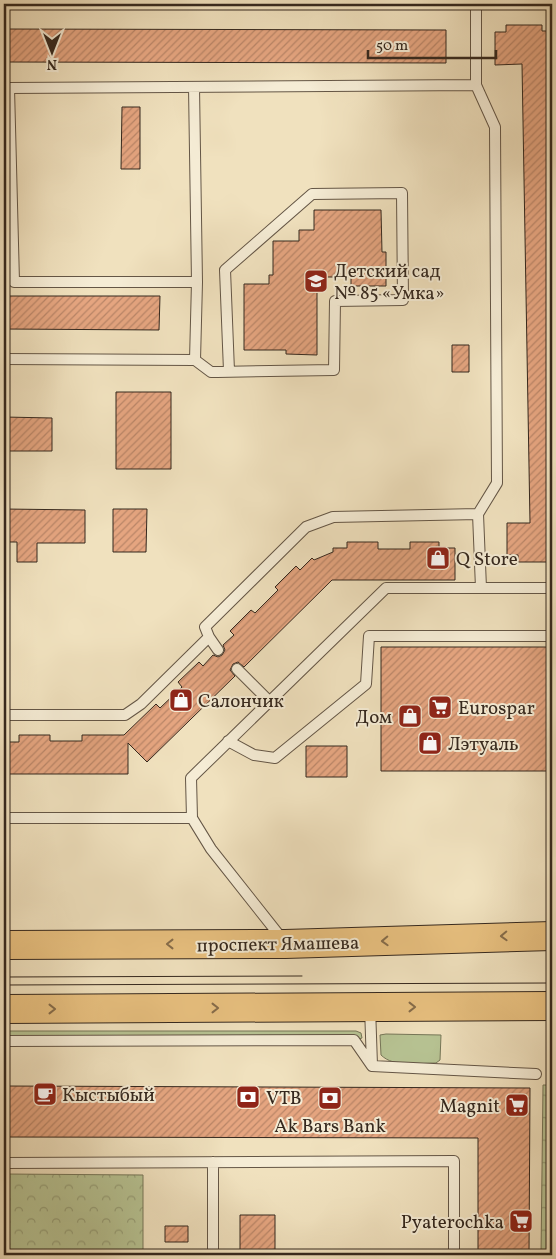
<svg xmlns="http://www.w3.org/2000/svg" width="556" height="1259" font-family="Vollkorn,serif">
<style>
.grass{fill:#b7c393;stroke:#767658}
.park{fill:url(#park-crowns);stroke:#767658}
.building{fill:url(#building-hatch);stroke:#35281e}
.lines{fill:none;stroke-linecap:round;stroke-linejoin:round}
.lane-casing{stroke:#645646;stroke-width:12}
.primary-casing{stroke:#35281e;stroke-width:30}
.lane{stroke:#f5ecd5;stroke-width:10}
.primary{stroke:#e8c07f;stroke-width:28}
.tram{stroke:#35281e;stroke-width:1}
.oneway{stroke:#866c4a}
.labels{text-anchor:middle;stroke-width:4;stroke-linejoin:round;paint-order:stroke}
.poi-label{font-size:19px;fill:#35281e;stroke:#f5ecd5;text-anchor:start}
.street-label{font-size:19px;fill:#35281e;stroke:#f5ecd5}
</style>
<defs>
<pattern id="park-crowns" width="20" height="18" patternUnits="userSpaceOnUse" patternTransform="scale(1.25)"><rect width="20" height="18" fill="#b7c393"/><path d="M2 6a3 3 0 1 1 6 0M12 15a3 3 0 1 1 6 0" fill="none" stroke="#969e77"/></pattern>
<pattern id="building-hatch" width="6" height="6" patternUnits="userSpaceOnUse" patternTransform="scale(1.25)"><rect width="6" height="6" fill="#e5a580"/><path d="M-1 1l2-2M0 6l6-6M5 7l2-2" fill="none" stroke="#ba8668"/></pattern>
</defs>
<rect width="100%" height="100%" fill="#f0e1be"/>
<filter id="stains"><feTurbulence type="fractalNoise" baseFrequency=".004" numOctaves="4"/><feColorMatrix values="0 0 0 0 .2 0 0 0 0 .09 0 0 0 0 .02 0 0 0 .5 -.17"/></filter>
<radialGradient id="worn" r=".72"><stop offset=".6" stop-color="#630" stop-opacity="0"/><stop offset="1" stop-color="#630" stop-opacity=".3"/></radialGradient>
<path class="grass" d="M4,1031h352l5,2 1,5 -3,1 -355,2z
M386,1034l55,1 -1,25 -4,3c-17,0 -42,5 -55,-8l-1,-20z"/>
<path class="park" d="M543,1085h9v170h-11z
M4,1174l139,1v77h63v3h-202z"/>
<path class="building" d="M506,25h36v6h10v531h-34v-7h-11v-32h23l-8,-459 -27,1v-33h11z
M4,29l442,1v33l-442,-1z
M122,107h18v62h-19z
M314,210h67l1,42h4v34h-35v-9h-34v78l-31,-1v-4h-42v-66h25v-9h4v-34h26v-11h15z
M4,296h156l-1,34 -155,-1z
M452,345h17v27h-17z
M116,392h55v77h-55z
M4,417l48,1v33h-48z
M4,509l81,1v33h-48v19h-20v-20h-13z
M113,509h34l-1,43h-33z
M347,542h31v7h32v-7h29v6h16v32h-123l-88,87 -6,-5 -5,2 -3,6 5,6 -88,86 -19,-19v31h-124v-32h15v-7h31v6h32v-6h42l32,-31 4,4 22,-21 -4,-5 21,-20 4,4 10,-11 5,2 4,-2 3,-5 -2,-5 11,-10 -4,-4 21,-21 4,3 23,-23 -3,-3 21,-21 4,4 12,-12 2,2 19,-8v-4h14z
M381,647h171v124h-171z
M306,746h41v31h-41z
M4,1086l526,2 -1,167h-51v-117l-474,-1z
M240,1215h35v40h-35z
M165,1226h23v16h-23z"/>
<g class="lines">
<g class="lane-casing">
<path id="lane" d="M476,4v81l19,42 2,356 -19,31 3,74
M194,87l3,195
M4,359l191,1 2,-78h-183l-5,-194 467,-3
M195,360l16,12h6l117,-2 1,-69 68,-1 -1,-107 -90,1 -87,76 4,101
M209,637l9,13
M237,669l32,32
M4,715h121l16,-11 68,-67 -4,-10 101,-100 27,-10 145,-3
M228,741l26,14 21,3 91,-74 3,-48h183
M4,818h188
M283,940l-72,-91 -19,-31 -1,-40 195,-190h166
M370,1007l2,58
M4,1041l350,-1 18,26
M372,1066l164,8
M213,1162v93
M4,1163l450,-2v94"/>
</g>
<g class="primary-casing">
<path id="primary" d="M4,945l281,-1 267,-8
M4,1009l548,-3"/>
</g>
<use href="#lane" class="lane"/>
<use href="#primary" class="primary"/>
<path class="tram" d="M4,977l298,-1
M4,985l548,-2"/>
</g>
<defs><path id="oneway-chevron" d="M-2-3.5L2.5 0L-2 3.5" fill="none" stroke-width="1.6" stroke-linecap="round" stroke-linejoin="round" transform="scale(1.25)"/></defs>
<g class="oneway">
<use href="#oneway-chevron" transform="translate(504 936) rotate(178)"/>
<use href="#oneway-chevron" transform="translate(385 941) rotate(178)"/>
<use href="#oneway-chevron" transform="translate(170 944) rotate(180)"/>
<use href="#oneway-chevron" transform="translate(412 1007)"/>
<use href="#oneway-chevron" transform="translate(215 1008)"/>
<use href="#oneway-chevron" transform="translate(52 1009)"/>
</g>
<defs>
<g id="school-square" transform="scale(1.25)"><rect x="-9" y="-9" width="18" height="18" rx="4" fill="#8f2418" stroke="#f5ecd5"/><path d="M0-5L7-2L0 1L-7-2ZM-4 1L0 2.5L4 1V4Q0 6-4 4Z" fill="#fff"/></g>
<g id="shop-square" transform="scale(1.25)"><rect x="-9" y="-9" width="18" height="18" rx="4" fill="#8f2418" stroke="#f5ecd5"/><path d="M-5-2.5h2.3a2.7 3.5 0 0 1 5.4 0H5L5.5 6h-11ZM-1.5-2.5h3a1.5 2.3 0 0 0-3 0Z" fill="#fff"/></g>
<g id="supermarket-square" transform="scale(1.25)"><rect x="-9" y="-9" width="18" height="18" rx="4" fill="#8f2418" stroke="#f5ecd5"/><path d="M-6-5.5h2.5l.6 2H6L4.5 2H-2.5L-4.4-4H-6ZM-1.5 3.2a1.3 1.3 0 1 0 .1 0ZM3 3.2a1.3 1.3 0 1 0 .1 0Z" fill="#fff"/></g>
<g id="cafe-square" transform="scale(1.25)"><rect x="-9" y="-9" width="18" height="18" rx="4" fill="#8f2418" stroke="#f5ecd5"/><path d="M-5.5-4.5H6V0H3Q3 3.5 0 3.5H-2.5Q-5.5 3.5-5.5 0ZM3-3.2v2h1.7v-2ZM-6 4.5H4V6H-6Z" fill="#fff"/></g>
<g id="bank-square" transform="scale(1.25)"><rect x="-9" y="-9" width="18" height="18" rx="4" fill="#8f2418" stroke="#f5ecd5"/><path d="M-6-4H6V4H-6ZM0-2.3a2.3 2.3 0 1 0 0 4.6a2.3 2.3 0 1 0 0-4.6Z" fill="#fff"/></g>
</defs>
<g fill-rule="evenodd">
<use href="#school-square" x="316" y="281"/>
<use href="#shop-square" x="438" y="558"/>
<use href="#shop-square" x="181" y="700"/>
<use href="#supermarket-square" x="440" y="707"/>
<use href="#shop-square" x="410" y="716"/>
<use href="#shop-square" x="430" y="743"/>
<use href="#cafe-square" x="45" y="1094"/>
<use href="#bank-square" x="248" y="1097"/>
<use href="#bank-square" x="330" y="1098"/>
<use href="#supermarket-square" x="517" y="1105"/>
<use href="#supermarket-square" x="521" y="1221"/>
</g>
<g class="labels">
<g class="poi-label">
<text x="334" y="277">Детский сад<tspan x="334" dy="22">№ 85 «Умка»</tspan></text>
<text x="456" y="565">Q Store</text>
<text x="198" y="707">Салончик</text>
<text x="458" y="714">Eurospar</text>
<text x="392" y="723" text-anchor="end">Дом</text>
<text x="448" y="750">Лэтуаль</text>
<text x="62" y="1101">Кыстыбый</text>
<text x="266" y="1104">VTB</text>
<text x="500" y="1112" text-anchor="end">Magnit</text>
<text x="330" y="1132" text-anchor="middle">Ak Bars Bank</text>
<text x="504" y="1228" text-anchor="end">Pyaterochka</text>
</g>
<g class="street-label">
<text transform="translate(278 943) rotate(-1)" y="7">проспект Ямашева</text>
</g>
</g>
<rect width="556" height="1259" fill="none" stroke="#f0e1be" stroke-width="20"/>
<rect x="5" y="5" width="546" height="1249" fill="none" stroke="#35281e" stroke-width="2.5"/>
<rect x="10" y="10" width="536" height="1239" fill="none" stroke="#35281e"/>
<g transform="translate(52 52) rotate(180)" stroke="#f5ecd5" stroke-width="4" paint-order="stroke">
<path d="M0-4L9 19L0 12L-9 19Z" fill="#35281e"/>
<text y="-8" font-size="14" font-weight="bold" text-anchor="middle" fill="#35281e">N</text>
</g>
<path d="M368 50v8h128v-8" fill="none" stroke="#35281e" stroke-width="2.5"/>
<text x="376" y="50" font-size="15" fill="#35281e" stroke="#f5ecd5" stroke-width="4" paint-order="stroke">50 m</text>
<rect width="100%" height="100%" filter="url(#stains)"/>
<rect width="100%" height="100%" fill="url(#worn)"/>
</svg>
